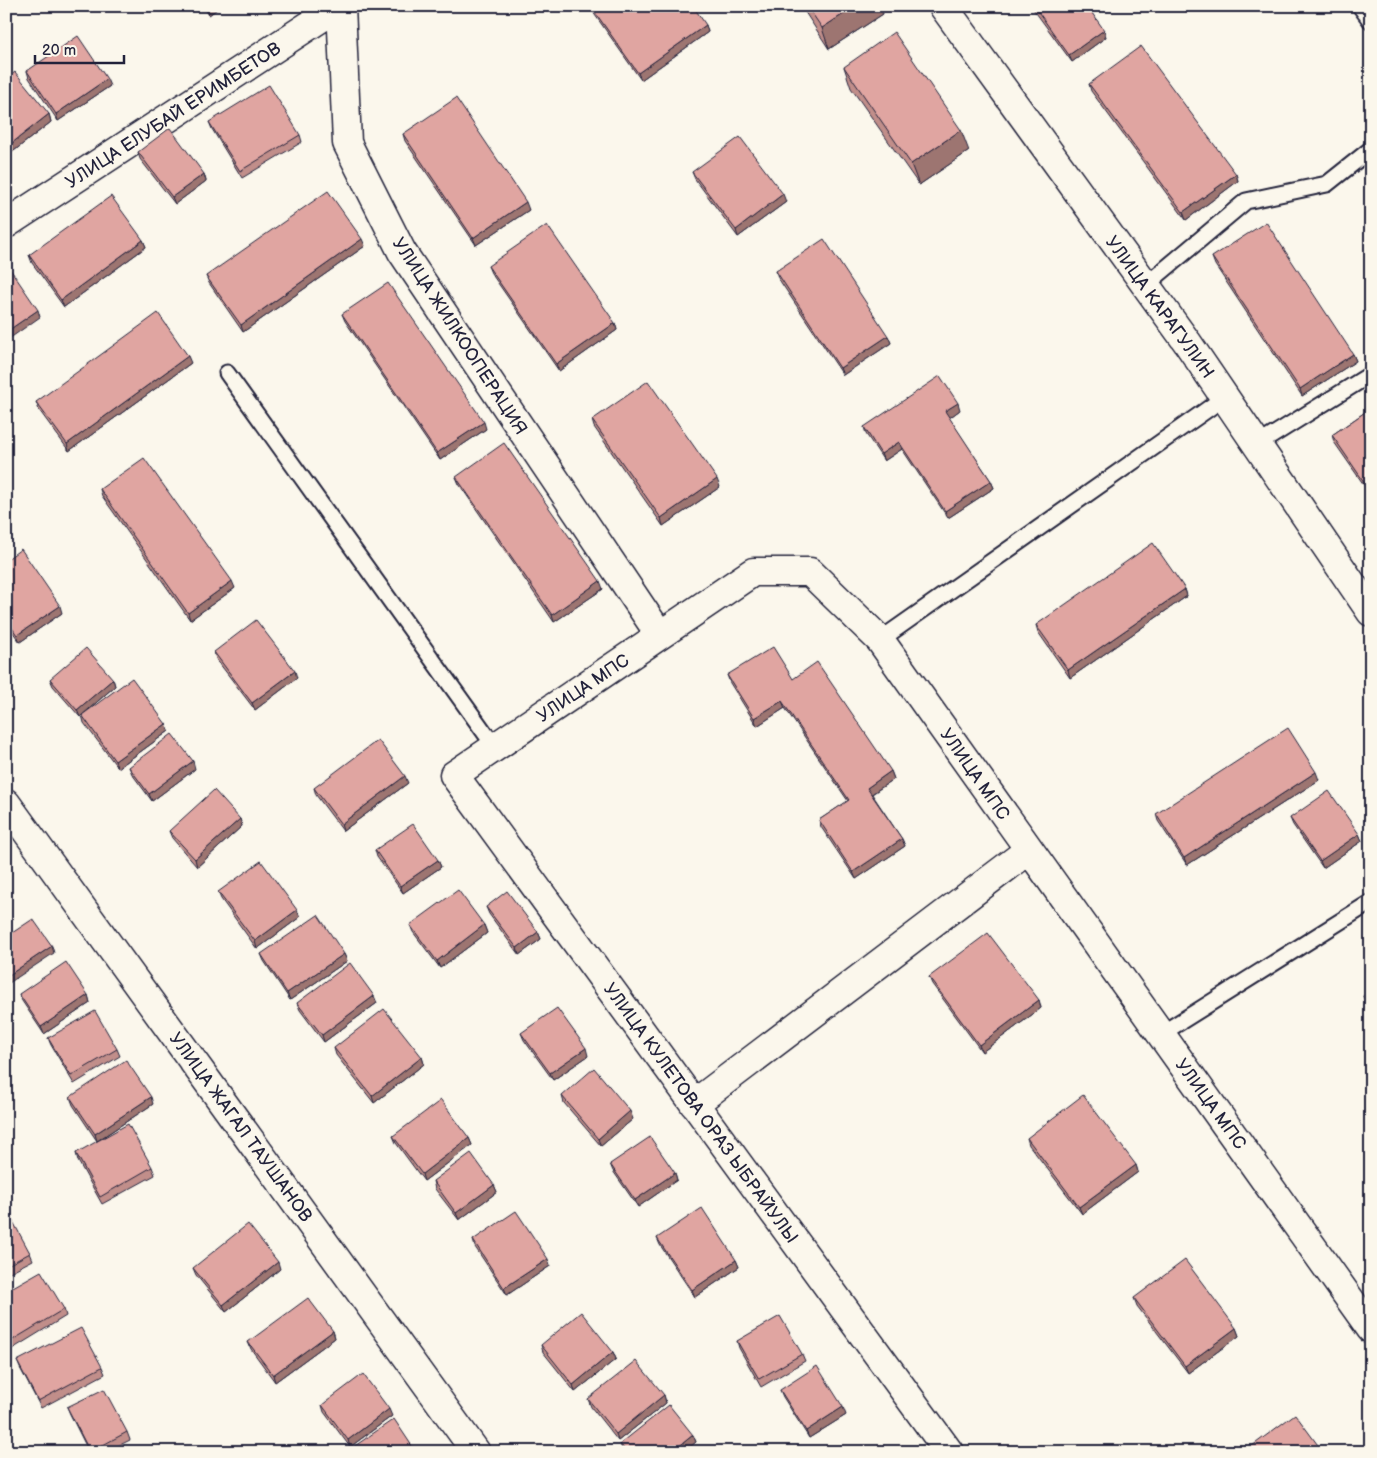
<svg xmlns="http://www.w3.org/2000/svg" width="1377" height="1458" font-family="'Balsamiq Sans',sans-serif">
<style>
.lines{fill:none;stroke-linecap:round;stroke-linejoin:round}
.lane-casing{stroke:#22223b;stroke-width:19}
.street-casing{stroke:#22223b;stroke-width:31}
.lane{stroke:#fbf7ec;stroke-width:15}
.street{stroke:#fbf7ec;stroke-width:28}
.wall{fill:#c18e8a;stroke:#22223b}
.shaded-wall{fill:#9d7471;stroke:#22223b}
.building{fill:#e0a5a1;stroke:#22223b}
.labels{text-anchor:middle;stroke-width:5;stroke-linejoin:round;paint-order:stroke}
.street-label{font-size:18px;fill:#22223b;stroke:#fbf7ec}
</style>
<rect width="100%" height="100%" fill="#fbf7ec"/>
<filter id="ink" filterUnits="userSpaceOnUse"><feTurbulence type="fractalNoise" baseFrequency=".02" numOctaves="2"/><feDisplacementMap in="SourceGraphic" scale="10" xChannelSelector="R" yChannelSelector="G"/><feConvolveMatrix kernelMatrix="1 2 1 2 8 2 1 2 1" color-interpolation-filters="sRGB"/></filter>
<g filter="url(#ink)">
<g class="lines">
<g class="lane-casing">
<path id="lane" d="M1360,6l11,15
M1146,285l100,-84 81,-17 44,-35
M227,373l268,374
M1257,445l114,-71
M880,640l345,-243
M1161,1034l210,-132"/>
</g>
<g class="street-casing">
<path id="street" d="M341,6l6,137 55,109 258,383
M943,6l244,336 184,270
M6,224l333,-218
M6,803l470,649
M694,1104l335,-254
M949,1452l-495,-677 299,-203h57l70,68 491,689"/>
</g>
<use href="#lane" class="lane"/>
<use href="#street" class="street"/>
</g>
<path class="wall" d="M203,6h18l-12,9z
M801,6h79l3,8 -54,35z
M1031,6h56l19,31 -34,25z
M592,8l114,17 2,7 -67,48 -46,-65z
M844,67l125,84 -50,34 -68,-97z
M27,71l83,15 -52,35 -29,-43z
M6,79l43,35 2,8 -41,32 -4,-5z
M1089,84l147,90 2,7 -52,39 -95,-129z
M209,122l91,13 2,7 -60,36 -30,-49z
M403,134l126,76 -53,35 -71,-104z
M138,152l66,22 2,7 -31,23 -35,-45z
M692,172l94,30 -48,35 -43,-58z
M143,240l3,7 -82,60 -32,-44 -3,-8z
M365,246l-122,86 -34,-49 -3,-7z
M1212,257l141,97 3,7 -54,35 -87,-131z
M488,266l127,57 2,7 -58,41 -68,-98z
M776,271l112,65 3,7 -48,32 -65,-97z
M342,314l144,115 -46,31 -95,-139z
M191,363l-122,88 -30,-41 -3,-8z
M1371,408v87l-37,-53 -2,-7z
M960,410l-11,8 42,63 3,7 -46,30 -46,-69 -18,12 -18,-27 -2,-7z
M592,420l128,67 -57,39 -69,-99z
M456,477l147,112 -49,33 -95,-138z
M100,489l135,99 -45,32 -88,-124z
M6,560l56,53 -42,29 -14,-19z
M1185,589l2,7 -117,82 -32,-46 -2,-7z
M214,652l83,26 -42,32 -39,-51z
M727,675l66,4 98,92 3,8 -22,15 30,45 3,7 -49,33 -35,-52 -2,-7 29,-19 -63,-93 -28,18 -27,-43z
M50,679h63l2,7 -35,31 -27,-31z
M82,715l84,9 3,7 -51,37 -34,-45z
M129,767l66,2 -43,32 -20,-27z
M1319,780l-132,85 -29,-44 -2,-7z
M408,783l-65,48 -27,-36 -2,-7z
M1290,818l69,16 3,7 -39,27 -30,-43z
M240,819l2,7 -45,41 -25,-29 -3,-7z
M375,850l63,10 3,7 -38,26 -26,-36z
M218,892l82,25 -43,32 -36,-50z
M486,907l52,25 3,7 -22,16 -30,-41z
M410,925h74l3,8 -47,35 -27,-36z
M261,954h83l3,7 -57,39 -26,-39z
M929,977l110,23 2,8 -59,44 -50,-68z
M1371,991v19l-5,-7 -3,-7z
M19,994l69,1 2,8 -46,31 -22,-33z
M297,1003h80l-53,39 -24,-32z
M521,1033l67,23 -35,24 -29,-40z
M48,1038l69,11 3,7 -46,28 -23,-39z
M334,1048l88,9 2,7 -50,39 -38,-48z
M562,1096l71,23 -32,27 -37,-43z
M70,1097l83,7 -56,37 -24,-36z
M393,1136l76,2 3,7 -48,36 -28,-38z
M1027,1138l109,27 2,7 -56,42 -53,-69z
M76,1153l76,14 3,8 -53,29 -24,-43z
M610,1164l65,9 2,7 -39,27 -25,-36z
M433,1181l61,4 3,7 -38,28 -24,-31z
M6,1219l24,34 3,7 -27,14z
M657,1238l79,22 3,7 -44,30 -35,-52z
M473,1240l77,26 -43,29 -32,-48z
M193,1268l87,1 -54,43 -30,-37z
M6,1291l58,18 2,7 -57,35 -3,-5z
M1134,1298l102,30 3,8 -51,37 -51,-67z
M333,1331l2,7 -60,44 -24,-33 -3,-7z
M737,1341l65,13 3,7 -44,26 -22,-39z
M541,1345l72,7 3,7 -41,33 -32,-40z
M17,1361l85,6 3,7 -64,34 -21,-40z
M780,1390l66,25 -37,23 -26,-41z
M664,1395l2,8 -48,38 -27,-34 -3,-8z
M322,1405l70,11 -42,31 -26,-35z
M67,1407l60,25 3,8 -24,12h-17l-19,-38z
M693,1435l3,7 -12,10h-61l-3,-8z"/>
<path class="shaded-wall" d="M209,6h12l-12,9 -2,-7z
M856,6h24l3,8 -54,35 -7,-21z
M706,25l2,7 -67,48 -3,-7z
M1104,30l2,7 -34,25 -3,-7z
M107,79l3,7 -52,35 -2,-7z
M49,114l2,8 -41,32 -3,-7z
M961,130l8,21 -50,34 -8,-21z
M204,174l2,7 -31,23 -3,-7z
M1236,174l2,7 -52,39 -3,-8z
M783,194l3,8 -48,35 -2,-7z
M526,202l3,8 -53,35 -3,-7z
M362,239l3,7 -122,86 -2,-7z
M143,240l3,7 -82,60 -3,-7z
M38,310l2,7 -34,24v-9z
M615,323l2,7 -58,41 -3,-7z
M888,336l3,7 -48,32 -3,-7z
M1353,354l3,7 -54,35 -2,-7z
M188,356l3,7 -122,88 -2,-7z
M958,403l2,7 -12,9 -3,-8z
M484,422l2,7 -46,31 -3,-7z
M899,442l3,7 -18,12 -3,-7z
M717,479l3,8 -57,39 -2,-8z
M991,481l3,7 -46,30 -3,-7z
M232,581l3,7 -45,32 -2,-7z
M600,581l3,8 -49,33 -2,-7z
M1185,589l2,7 -117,82 -2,-8z
M60,606l2,7 -42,29 -3,-7z
M295,671l2,7 -42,32 -3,-7z
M113,679l2,7 -35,31 -3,-7z
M782,701l3,7 -28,18 -3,-8z
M166,724l3,7 -51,37 -3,-7z
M193,761l2,8 -43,32 -3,-7z
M891,771l3,8 -24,16 -3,-7z
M1316,772l3,8 -132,85 -3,-7z
M405,776l3,7 -65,48 -2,-7z
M240,819l2,7 -45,41 -2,-8z
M1359,834l3,7 -39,27 -3,-7z
M902,839l3,7 -49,33 -3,-7z
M438,860l3,7 -38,26 -3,-7z
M297,910l3,7 -43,32 -2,-8z
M484,925l3,8 -47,35 -3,-7z
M538,932l3,7 -22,16 -2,-7z
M52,946l2,7 -48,32v-8z
M344,954l3,7 -57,39 -3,-7z
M88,995l2,8 -46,31 -3,-7z
M374,996l3,7 -53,39 -2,-7z
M1039,1000l2,8 -59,44 -3,-7z
M586,1048l2,8 -35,24 -3,-7z
M422,1057l2,7 -50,39 -2,-7z
M151,1097l2,7 -56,37 -2,-7z
M630,1111l3,8 -32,27 -3,-7z
M469,1138l3,7 -48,36 -2,-7z
M1136,1165l2,7 -56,42 -3,-7z
M675,1173l2,7 -39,27 -3,-7z
M494,1185l3,7 -38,28 -3,-7z
M548,1259l2,7 -43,29 -3,-7z
M736,1260l3,7 -44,30 -3,-7z
M278,1262l2,7 -54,43 -3,-7z
M1236,1328l3,8 -51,37 -3,-7z
M333,1331l2,7 -60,44 -2,-7z
M613,1352l3,7 -41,33 -2,-7z
M664,1395l2,8 -48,38 -2,-7z
M843,1407l3,8 -37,23 -3,-7z
M389,1409l3,7 -42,31 -2,-7z
M693,1435l3,7 -12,10h-12z"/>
<path class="building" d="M595,6h98l13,19 -68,48 -46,-65z
M807,6h49l-34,22z
M1034,6h53l17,24 -35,25z
M894,32l67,98 -50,34 -67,-97z
M78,36l29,43 -51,35 -29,-43z
M1141,46l95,128 -53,38 -94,-128z
M15,72l34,42 -42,33 -1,-2v-66z
M269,85l31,50 -60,36 -31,-49z
M456,98l70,104 -53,36 -70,-104z
M170,128l34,46 -32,23 -34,-45z
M740,137l43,57 -47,36 -44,-58z
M328,191l34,48 -121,86 -35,-49z
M111,196l32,44 -82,60 -32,-45z
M1266,222l87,132 -53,35 -88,-132z
M547,225l68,98 -59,41 -68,-98z
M824,239l64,97 -48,32 -64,-97z
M8,266l30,44 -32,22v-65z
M388,283l96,139 -47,31 -95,-139z
M158,313l30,43 -121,88 -31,-42z
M940,376l18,27 -13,8 46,70 -46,30 -46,-69 -18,12 -17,-27z
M648,381l69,98 -56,39 -69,-98z
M1371,408v84l-39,-57z
M504,443l96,138 -48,34 -96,-138z
M144,458l88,123 -44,32 -88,-124z
M1153,543l32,46 -117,81 -32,-45z
M21,549l39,57 -43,29 -11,-16v-59z
M256,620l39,51 -43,32 -38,-51z
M773,647l20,32 24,-17 74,109 -24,17 35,51 -49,33 -34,-52 30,-20 -67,-99 -28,17 -27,-43z
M86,648l27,31 -36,31 -27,-31z
M132,678l34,46 -51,37 -33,-46z
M1288,728l28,44 -132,86 -28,-44z
M172,734l21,27 -44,33 -20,-27z
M378,740l27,36 -64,48 -27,-36z
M214,790l26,29 -45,40 -26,-28z
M1329,791l30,43 -39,27 -30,-43z
M413,824l25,36 -38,26 -25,-36z
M261,861l36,49 -42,31 -37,-49z
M458,890l26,35 -47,36 -27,-36z
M507,891l31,41 -21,16 -31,-41z
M318,915l26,39 -57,39 -26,-39z
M33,919l19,27 -46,31v-40z
M988,933l51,67 -60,45 -50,-68z
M66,962l22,33 -47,32 -22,-33z
M350,963l24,33 -52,39 -25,-32z
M1371,991v16l-8,-11z
M557,1008l29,40 -36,25 -29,-40z
M384,1009l38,48 -50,39 -38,-48z
M95,1011l22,38 -46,27 -23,-38z
M126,1060l25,37 -56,37 -25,-37z
M594,1068l36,43 -32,28 -36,-43z
M1083,1095l53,70 -57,42 -52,-69z
M441,1100l28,38 -47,36 -29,-38z
M128,1124l24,43 -52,30 -24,-44z
M650,1137l25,36 -40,27 -25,-36z
M471,1153l23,32 -38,28 -23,-32z
M702,1208l34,52 -44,30 -35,-52z
M516,1211l32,48 -44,29 -31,-48z
M10,1216l20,37 -24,13v-47z
M248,1224l30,38 -55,43 -30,-37z
M1185,1260l51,68 -51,38 -51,-68z
M41,1271l23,38 -58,35v-53z
M308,1298l25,33 -60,44 -25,-33z
M581,1312l32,40 -40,33 -32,-40z
M780,1316l22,38 -43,25 -22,-38z
M81,1328l21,39 -64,34 -21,-40z
M636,1361l28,34 -48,39 -28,-35z
M817,1366l26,41 -37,24 -26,-41z
M363,1374l26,35 -41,31 -26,-35z
M104,1389l23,43 -37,20 -23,-45z
M669,1405l24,30 -21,17h-45l-7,-8z
M1295,1414l28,38h-79z
M394,1419l22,33h-62l-2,-4z"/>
</g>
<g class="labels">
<g class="street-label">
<text transform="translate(173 115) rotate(-33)" y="6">УЛИЦА ЕЛУБАЙ ЕРИМБЕТОВ</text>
<text transform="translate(1160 307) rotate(54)" y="6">УЛИЦА КАРАГУЛИН</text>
<text transform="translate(460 336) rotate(57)" y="6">УЛИЦА ЖИЛКООПЕРАЦИЯ</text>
<text transform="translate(583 688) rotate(-34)" y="6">УЛИЦА МПС</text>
<text transform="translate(975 774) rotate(55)" y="6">УЛИЦА МПС</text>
<text transform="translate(1211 1104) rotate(54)" y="6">УЛИЦА МПС</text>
<text transform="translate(701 1113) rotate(54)" y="6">УЛИЦА КУЛЕТОВА ОРАЗ ЫБРАЙУЛЫ</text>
<text transform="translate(241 1127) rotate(54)" y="6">УЛИЦА ЖАГАЛ ТАУШАНОВ</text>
</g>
</g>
<rect width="1377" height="1458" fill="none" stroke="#fbf7ec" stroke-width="25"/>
<rect x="12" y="12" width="1352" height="1433" fill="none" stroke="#22223b" stroke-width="2" filter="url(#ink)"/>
<path d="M35 55v8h89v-8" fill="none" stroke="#22223b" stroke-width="2.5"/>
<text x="42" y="55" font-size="15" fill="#22223b" stroke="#fbf7ec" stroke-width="4" paint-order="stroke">20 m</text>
</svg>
